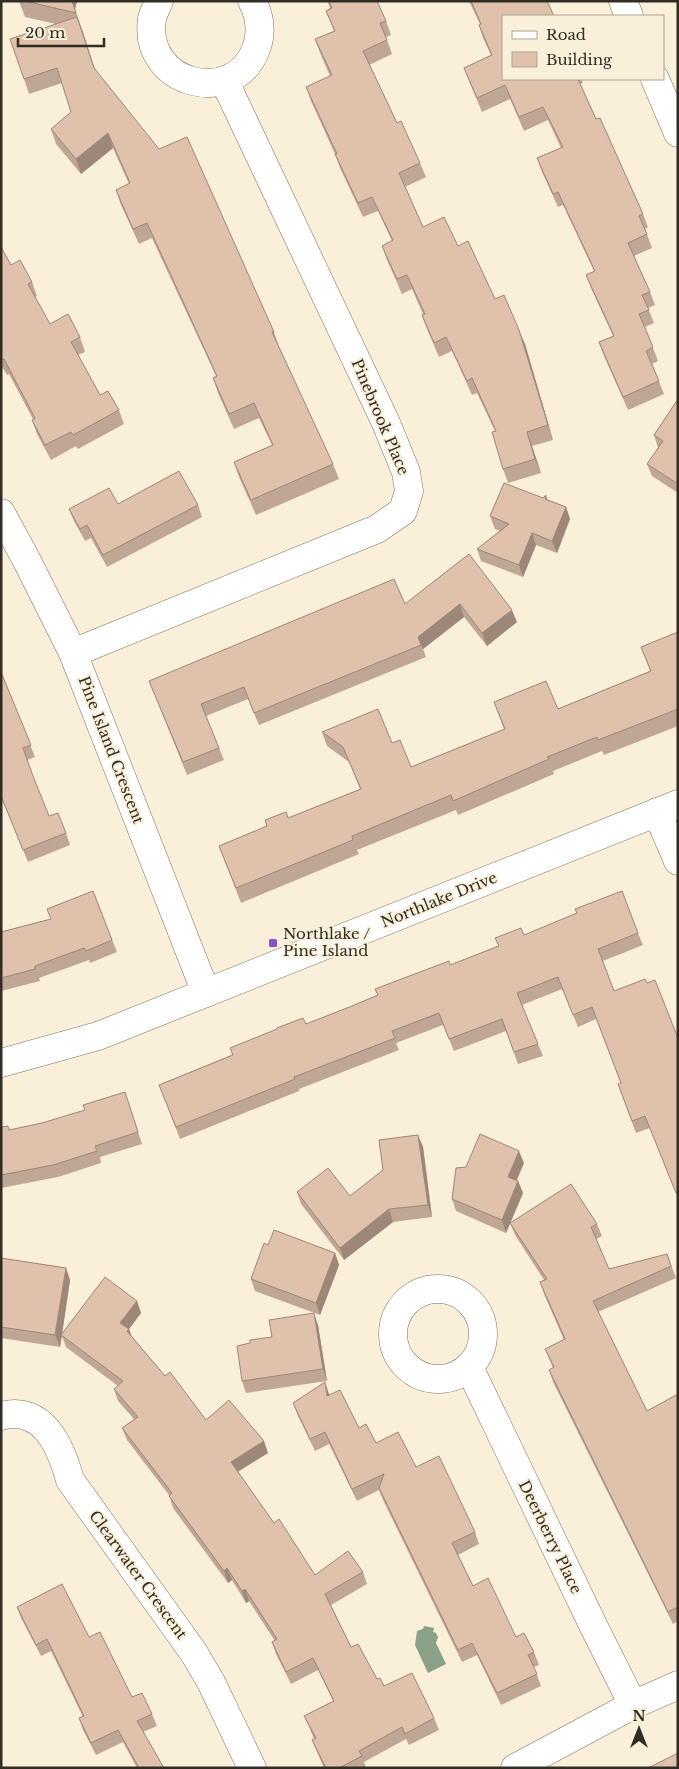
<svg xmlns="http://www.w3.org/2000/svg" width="679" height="1769" font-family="'Libre Baskerville',serif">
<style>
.water{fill:#89a187}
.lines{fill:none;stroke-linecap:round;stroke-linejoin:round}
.minor-casing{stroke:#7b725f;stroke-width:29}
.tertiary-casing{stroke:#7b725f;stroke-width:29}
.minor{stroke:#fff;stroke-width:28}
.tertiary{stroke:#fff;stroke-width:28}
.wall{fill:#c0a694}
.shaded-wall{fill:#9c8778}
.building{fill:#dfc1ac;stroke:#9c8778}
.poi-dot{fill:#8751c9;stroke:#faf0da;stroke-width:2}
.labels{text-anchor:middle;stroke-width:4;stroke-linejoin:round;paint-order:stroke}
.street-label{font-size:15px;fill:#312d25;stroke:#faf0da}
.poi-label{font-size:15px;fill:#312d25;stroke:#faf0da;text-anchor:start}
</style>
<rect width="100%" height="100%" fill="#faf0da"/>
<path class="water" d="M424,1626l10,2 -1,4 3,1 2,4 -2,6 10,21 -18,9 -13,-28 2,-14 6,-2z"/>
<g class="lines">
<g class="minor-casing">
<path id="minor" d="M159,1c-2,6 -6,12 -7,18 -10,66 82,89 104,30 6,-16 4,-33 -4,-48
M623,1l6,15
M655,79l23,54
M1,513l25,46 47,94 133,340
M73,653l304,-124 26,-18 6,-20 -3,-19 -20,-49 -162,-343
M657,812l21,49
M393 1334a45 45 0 1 1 90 0a45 45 0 1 1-90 0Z
M469,1367l124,258 40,80
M1,1416c42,-12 60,31 69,64l124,173 17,29 41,86
M515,1768l118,-63 45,-20"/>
</g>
<g class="tertiary-casing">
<path id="tertiary" d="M1,1063l97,-27 580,-232"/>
</g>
<use href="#minor" class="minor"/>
<use href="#tertiary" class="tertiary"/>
</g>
<path class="wall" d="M19,1h58l-2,8 20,61 179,262 5,15 54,117 6,15 -83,36 -17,-38 -5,-15 38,-17 -13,-27 -25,11 -16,-36 -5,-15 3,-2 -64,-138 -13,6 -18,-39 -5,-15 13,-6 -16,-36 -32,26 -25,-30 -5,-15 20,-17 -9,-29 -33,11 -5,-15 32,-55 -31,-7z
M327,1h50l9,20 5,14 -5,2 6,17 -23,11 28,58 23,40 6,14 -21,10 18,40 35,19 67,98 28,96 -21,6 9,27 -33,10 -5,-14 -8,-38 -18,-38 -5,2 -20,-44 -13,6 -12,-28 -5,-14 1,-1 -11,-25 -10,5 -15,-34 -5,-14 10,-5 -14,-30 -15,6 -23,-49 -5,-14 -24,-53 -5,-14 24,-11 -10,-23 -5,-14 19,-8 -8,-20 4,-3z
M469,1h78l-44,78h78l2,4 -3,1 16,35 47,95 5,13 -3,2 7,19 -18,8 16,36 5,13 -7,3 6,15 -9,4 13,34 -6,3 12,30 -36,16 -24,-54 -5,-14 14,-6 -22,-48 -5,-13 8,-4 -31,-66 -5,2 -16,-35 -5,-14 24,-10 -13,-28 -24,11 -14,-32 -28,13 -13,-31 -5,-13 27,-13 -8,-17 -4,-13 1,-1z
M1,247l10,18 21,17 5,14 -2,1 15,27 30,13 5,15 -7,3 22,40 19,15 5,14 -46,25 -2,-3 -25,14 -14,-26 -5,-14 1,-1 -24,-45 -2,1 -6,-10z
M678,399v94l-26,-17 -5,-12 11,-16 -4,-13z
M546,495l2,5 18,7 4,12 -13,34 -21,-8 -13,32 -42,-16 -4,-12 23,-18 -5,-2 -5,-13 53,-18z
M198,505l4,12 -95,50 -16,-29 -6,3 -11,-20 -5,-12z
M469,554l48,68 -30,24 -23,-29 -41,32 3,8 -167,68 -11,-26 -42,17 18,44 -37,15 -38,-94 256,-77z
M678,632v94l-74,29 -2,-4 -49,20 1,3 -96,41 -2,-5 -99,40 2,4 -118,49 -22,-57 141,-57 -11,-27 -22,-16 -5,-14 70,11 19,24 93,-38 -10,-27 64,7 92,-38 -9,-24z
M1,672l34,85 -8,3 6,18 16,38 17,17 4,12 -42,17 -27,-65z
M93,891l24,61 -27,11 -1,-3 -50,18 1,3 -39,10v-59l50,-13z
M638,933l5,12 -40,16 11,30 33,-8 31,55v160l-28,-70 -14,5 -18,-49 3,-1 -25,-64 -18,8 -16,-38 -40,16 21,51 -25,8 -12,-33 -52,20 -11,-26 -47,18 3,7 -100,39v2l-119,48 -21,-54 147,-61 46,-18 172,-71z
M129,1104l13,40 -42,13 1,6 -43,14 -57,11v-61l9,3 32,-7z
M418,1135l5,12 9,70 -39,5 -49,38 -43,-56 -4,-12 53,4 33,-26z
M524,1163l-8,17 2,1 5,12 -17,40 -50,-22 -4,-12z
M510,1223l87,1 5,12 -6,3 13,30 58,-15 9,24 -78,34 49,99 31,-17v227l-5,3 -120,-242 -4,-12 4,-2 -8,-19 19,-9 -20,-46 -4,-12 4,-2 -29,-45z
M268,1245l67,8 4,12 -19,50 -65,-24 -4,-12z
M1,1258l65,10 4,12 -8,55 75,-34 4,12 -12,16 3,8 33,39 41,44 62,33 -30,19 36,51 41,52 48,-3 4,12 -36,21 20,42 26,32 7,7 50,32 5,12 -30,15 -3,-6 -42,23 2,6h-42l-7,-16 -5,-12 2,-1 -5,-12 -5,-11 29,-15 -15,-31 -27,14 -15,-30 -4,-12 3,-1 -26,-40 -3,2 -14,-23 -4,3 -55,-75 -4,-13 -42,-55 -5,-12 12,-9 -16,-18 -4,-12 4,-3 -52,-39 -4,-11 -2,11 -59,-9z
M318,1325l9,56 -81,12 -4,-12 8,-38z
M329,1395l30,33 17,15 40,24 59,65 4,12 -21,11 15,31 43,51 18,15 5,13 -5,2 7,19 -40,19 -24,-50 -15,7 -79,-162 -4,-10 -22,11 -28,-57 -14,7 -17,-35 -5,-13z
M17,1607l72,30 43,60 20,17 5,12 -14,6 21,36h-27l-14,-26 -27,13 -13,-25 -4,-12 4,-1 -32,-66 -10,5 -20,-38z"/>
<path class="shaded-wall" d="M72,1h5l-2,8 7,21z
M77,17l6,15 16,51z
M108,133l5,15 -32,26 -5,-15z
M519,330l6,14 28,96 -5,-15z
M527,432l5,14 9,27 -6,-14z
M566,507l4,12 -13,34 -5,-12z
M532,533l4,12 -13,32 -4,-12z
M460,604l4,13 -41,32 -5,-12z
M512,610l5,12 -30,24 -5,-13z
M418,1135l5,12 9,70 -4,-12z
M519,1151l5,12 -11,26 -5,-12z
M518,1181l5,12 -17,40 -4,-13z
M389,1209l4,13 -49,38 -4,-12z
M335,1253l4,12 -19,50 -4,-12z
M66,1268l4,12 -10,67 -5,-12z
M137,1301l4,12 -12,16 4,12 -13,-18z
M314,1313l4,12 9,56 -4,-12z
M325,1382l4,12 2,14 -4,-12z
M264,1441l4,12 -33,20 -4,-11z
M227,1568l5,12 -4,3 -4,-12z
M245,1589l4,12 -3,2 -4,-12z"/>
<path class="building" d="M25,1h47l4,12z
M329,1h48l9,20 -6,2 7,17 -24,11 34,72 4,-2 19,42 -21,10 24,54 21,-10 14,29 10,-5 27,58 9,-4 15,35 29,95 -21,7 8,27 -32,10 -11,-37 4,-1 -24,-53 -5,3 -21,-44 -12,6 -12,-28 3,-1 -18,-39 -10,4 -15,-33 11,-6 -21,-43 -14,6 -23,-49h2l-31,-67 26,-12 -17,-36 20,-8 -9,-20 6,-3z
M471,1h76l7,15h-51v63h75l18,40 4,-1 43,96 -4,2 8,18 -19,9 22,49 -8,3 7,15 -10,4 14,33 -7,4 13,30 -36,16 -24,-55 15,-6 -28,-61 9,-4 -37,-79 -5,2 -16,-36 26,-11 -20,-40 -24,10 -14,-32 -28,13 -13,-30 28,-13 -13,-30 2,-1z
M77,17l17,51 65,81 28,-12 87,195h-2l61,132 -82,36 -17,-38 39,-17 -19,-42 -25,11 -16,-36 4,-2 -70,-153 -14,6 -17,-39 14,-7 -22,-50 -32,26 -25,-30 20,-17 -14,-44 -33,11 -14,-40z
M1,247l10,18 9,-5 12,22 -4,2 22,40 18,-10 12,23 -9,5 29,53 8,-4 11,19 -46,25 -2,-3 -26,13 -13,-25 3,-2 -31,-59 -3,1z
M678,399v85l-31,-20 16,-23 -9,-6z
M179,471l19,34 -95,50 -16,-30 -7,4 -11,-20 40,-21 9,16z
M504,483l39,15 3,-3 -1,4 21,8 -14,34 -20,-8 -13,32 -42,-16 32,-25 -19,-8z
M469,554l43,56 -30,23 -22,-29 -42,33 3,8 -167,68 -10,-26 -43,17 18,44 -36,14 -34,-81 245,-102 11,25z
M678,632v77l-80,31 -1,-3 -50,20 2,2 -96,42 -2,-6 -99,41 1,4 -117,48 -17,-42 48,-20 -2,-6 21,-8 2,6 73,-29 -18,-42 -21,-15 56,-23 14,34 8,-3 11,27 94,-38 -11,-27 52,-21 12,28 93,-38 -10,-24z
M1,672l30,73 -8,3 10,28 16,40 9,-3 8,20 -43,17 -22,-54z
M93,891l19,49 -26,11 -2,-3 -49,18v3l-34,9v-46l50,-13 -4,-10z
M622,891l16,42 -40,16 16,42 31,-12 2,4 8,-3 23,58v155h-2l-31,-77 -13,5 -14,-37 3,-1 -29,-76 -19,8 -15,-38 -41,16 21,51 -24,8 -12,-33 -53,20 -10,-26 -47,18 3,7 -101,39 1,2 -119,48 -17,-42 74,-30 -3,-7 47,-19v-1l26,-10 3,6 46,-18 26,-11 -3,-6 74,-28 1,4 49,-19 -4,-8 26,-10 3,7 53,-22 -2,-4z
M125,1092l13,40 -43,14 2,5 -44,14 -52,10v-48l7,-1 1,4 33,-7 43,-13 -2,-5z
M480,1134l39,17 -11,26 10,4 -16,39 -50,-21 4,-31 10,-1z
M418,1135l10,70 -39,4 -49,39 -43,-56 31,-24 22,28 33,-26 -4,-30z
M571,1184l26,40 -6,3 18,42 58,-15 4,12 -78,35 54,110 31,-17v213l-10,5 -119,-242 5,-3 -9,-18 20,-10 -25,-57 7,-3 -37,-56z
M274,1230l61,23 -19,50 -65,-24 13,-36 4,2z
M1,1258l65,10 -11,67 -54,-8z
M105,1277l32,24 -17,22 9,6 -2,2 38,45 5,-4 36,48 23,-20 35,41 -33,21 43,61 5,-4 36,56 33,-24 15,21 -38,22 26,53 7,-3 19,35 3,-1 4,8 28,-13 22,45 -29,16 -3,-7 -43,24 3,5 -23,12h-13l-14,-28 4,-2 -12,-22 30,-15 -21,-43 -27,14 -14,-30 5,-3 -32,-50 -3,2 -15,-23 -3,3 -55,-75 3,-3 -50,-65 16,-11 -24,-28 9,-8 -62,-46z
M314,1313l9,56 -81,12 -5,-35 13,-3v-3l22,-3 -3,-17z
M325,1382l2,14 13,-6 19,38 7,-4 10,19 22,-11 18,35 23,-11 36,76 -23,11 21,43 15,-8 28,59 8,-4 10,19 -6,3 9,19 -40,19 -25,-50 -14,7 -79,-162 5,-14 -32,15 -27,-57 -15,7 -17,-36z
M62,1584l27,53 11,-5 32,65 10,-4 10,21 -15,7 27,47h-25l-21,-38 -27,13 -12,-25 5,-2 -37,-77 -11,6 -19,-38z
M678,1753v15h-30z"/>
<rect class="poi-dot" x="268" y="938" width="10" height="10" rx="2.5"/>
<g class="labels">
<g class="street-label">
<text transform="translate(380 417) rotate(67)" y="5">Pinebrook Place</text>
<text transform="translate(111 750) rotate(69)" y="5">Pine Island Crescent</text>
<text transform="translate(439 900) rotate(-22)" y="5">Northlake Drive</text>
<text transform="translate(550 1537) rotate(64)" y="5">Deerberry Place</text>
<text transform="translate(138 1575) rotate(54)" y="5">Clearwater Crescent</text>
</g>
<g class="poi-label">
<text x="283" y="939">Northlake /<tspan x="283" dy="17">Pine Island</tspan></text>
</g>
</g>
<rect width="679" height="1769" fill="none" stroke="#312d25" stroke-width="5"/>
<rect x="502" y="15" width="162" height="65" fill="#faf0da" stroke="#aaa292"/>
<rect x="512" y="31" width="25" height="8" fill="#ffffff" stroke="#aaa292"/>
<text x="546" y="40" font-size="15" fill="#312d25">Road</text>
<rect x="512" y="52" width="25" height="15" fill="#dfc1ac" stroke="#aaa292"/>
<text x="546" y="65" font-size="15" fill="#312d25">Building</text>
<g transform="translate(639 1729)" stroke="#faf0da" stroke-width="4" paint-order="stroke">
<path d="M0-4L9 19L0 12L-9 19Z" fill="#312d25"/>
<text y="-8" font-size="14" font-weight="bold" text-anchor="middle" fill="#312d25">N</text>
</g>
<path d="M18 38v8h86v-8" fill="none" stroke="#312d25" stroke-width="2.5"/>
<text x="25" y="38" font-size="15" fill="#312d25" stroke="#faf0da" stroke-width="4" paint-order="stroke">20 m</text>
</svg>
